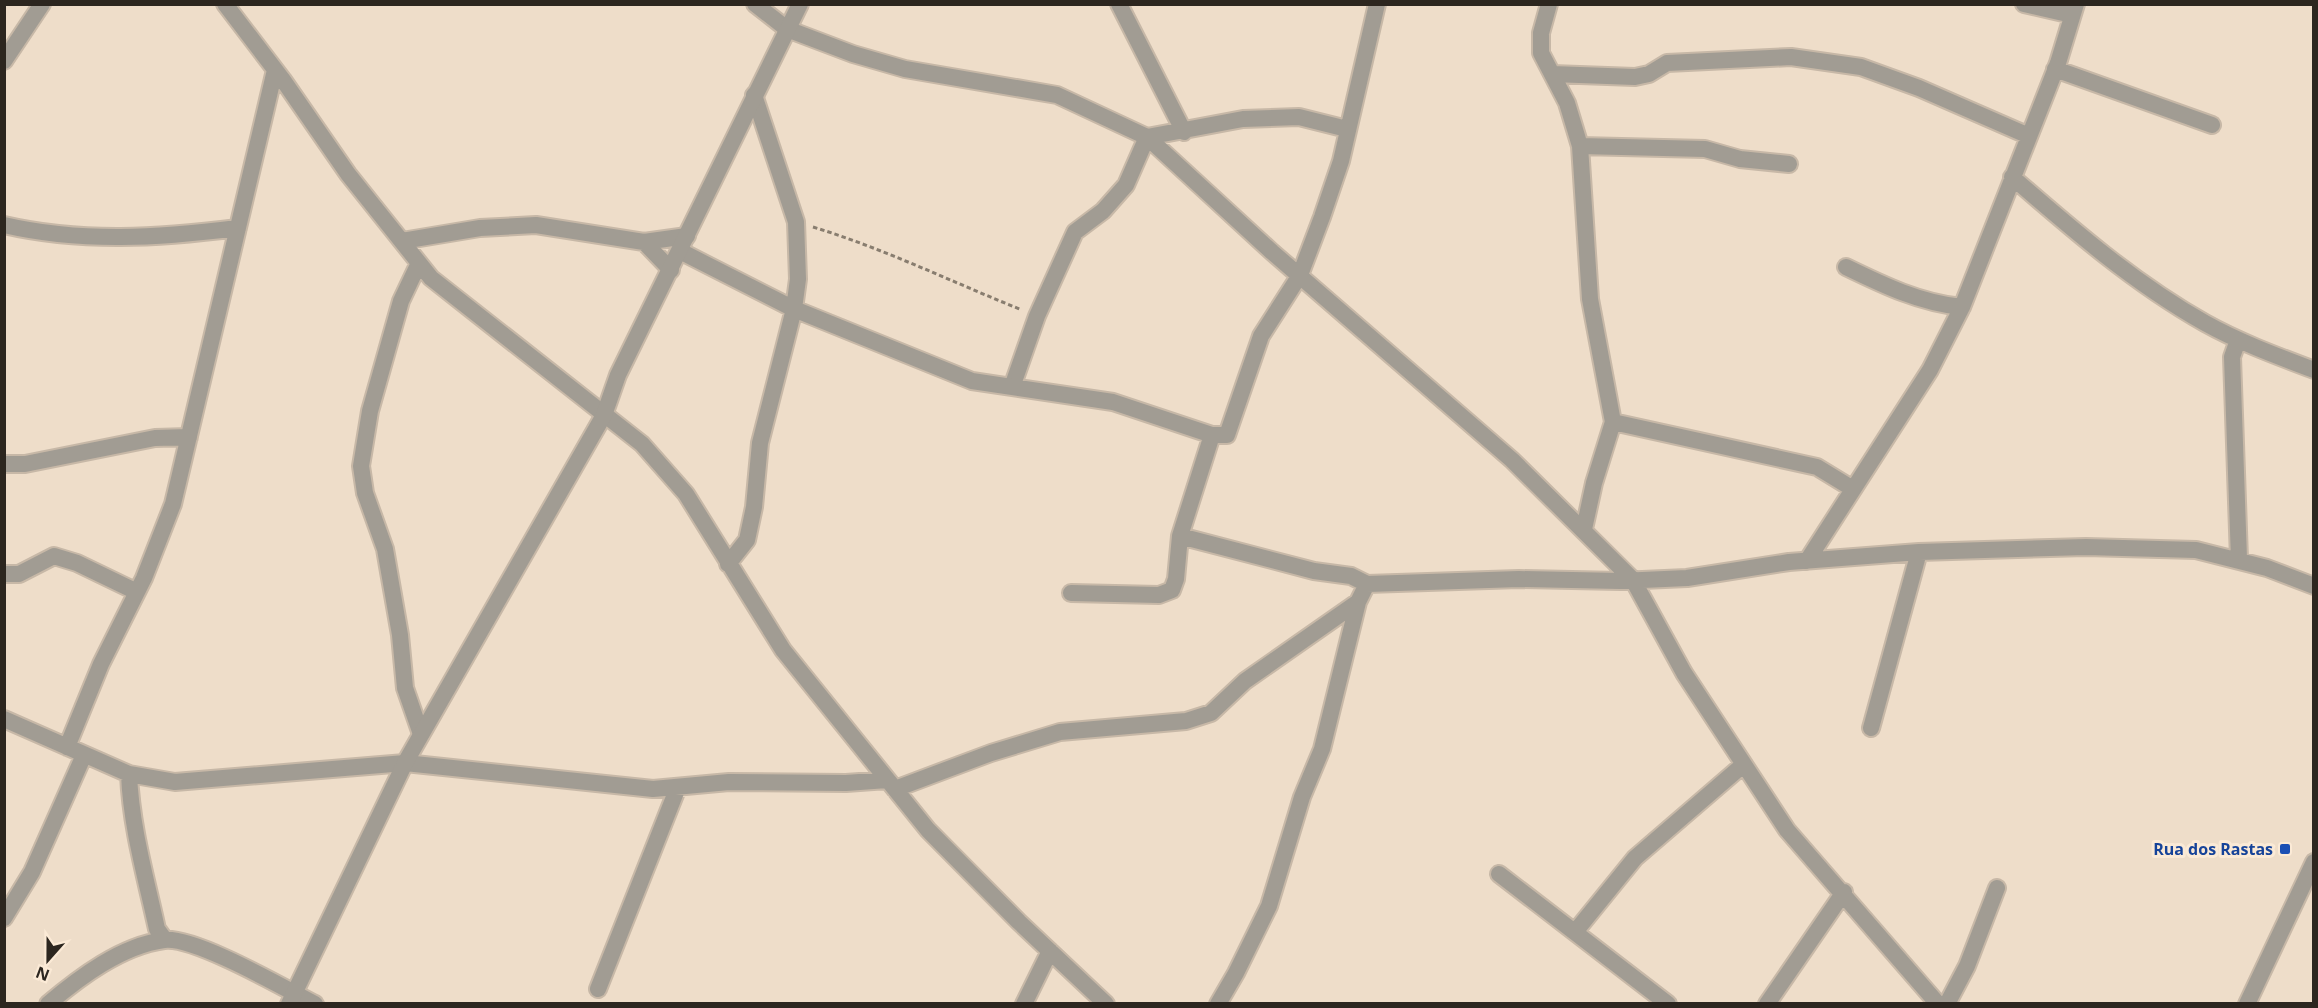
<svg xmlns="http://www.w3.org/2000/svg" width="2318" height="1008" font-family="'Open Sans',sans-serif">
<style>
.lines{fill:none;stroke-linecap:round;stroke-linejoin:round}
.minor-casing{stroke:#c7b8a7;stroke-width:20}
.tertiary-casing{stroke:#c7b8a7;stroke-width:20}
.path{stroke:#887d6f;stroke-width:3;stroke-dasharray:4.5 3;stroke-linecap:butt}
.minor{stroke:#a19c93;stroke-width:16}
.tertiary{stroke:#a19c93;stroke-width:16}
.transit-dot{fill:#1a4fb4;stroke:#fbead6;stroke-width:2}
.labels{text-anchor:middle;stroke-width:6;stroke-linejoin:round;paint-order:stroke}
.transit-label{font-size:16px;font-weight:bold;fill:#164399;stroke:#fbead6;text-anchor:end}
</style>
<rect width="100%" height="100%" fill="#eeddc9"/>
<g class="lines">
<g class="minor-casing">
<path id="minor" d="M225,4l58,76 65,94 83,104 211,166 44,50 97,156 145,180 91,92 87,82
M755,4l32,25 66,25 52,15 152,26 90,42 125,115 240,208 121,120 51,93 103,157 151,174
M1119,4l65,128
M1549,4l-8,29v20l26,50 13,43 10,153 23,123 -19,61 -10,46
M2024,4l48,11
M4,61l38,-57
M2055,69l157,56
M1552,74l83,3 14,-3 18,-11 124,-6 70,10 58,21 110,48
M1580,146l125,3 35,10 49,5
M2012,177c61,53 122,106 193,146 34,19 72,33 109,47
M4,225c78,18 155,13 234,3
M402,241l78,-13 56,-3 108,17 43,-6
M644,242l27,28
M680,251l114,58 178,72 141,21 99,33 -32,101 134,35 37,5 16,8 -9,18 -36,147 -20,48 -33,109 -33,67 -18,31
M419,263l-18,38 -31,110 -9,55 4,27 20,56 15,86 5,53 16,46
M1846,267c37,18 74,36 116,40
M2238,340l-6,17 7,202
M1012,387l25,-71 38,-84 28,-21 23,-26 21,-48 96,-18 56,-2 48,12
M1613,422l204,45 36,22
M1212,435h15l34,-99 39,-61 22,-58 19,-56 36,-157
M4,464h21l130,-26 34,-1
M1807,561l123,-191 32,-63 96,-244 18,-59
M728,564l19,-24 7,-33 6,-64 34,-134 4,-30 -2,-57 -42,-127
M4,574h15l35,-18 23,7 60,29
M1367,584l152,-5 101,2 67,-3 102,-16 130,-10 167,-5 110,3 71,18 47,18
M1071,593l88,2 13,-5 4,-11 4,-43
M4,719l125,55 46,8 230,-19 248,26 76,-7 117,1 41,-3
M1871,728l48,-176
M67,747l34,-83 43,-86 29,-74 102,-434
M129,774c2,53 17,104 28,155l8,11
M895,789l96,-36 69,-21 126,-11 25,-8 34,-32 113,-79
M1499,874l169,130
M4,918l28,-46 52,-117
M1575,932l60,-74 108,-93
M598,989l80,-202
M48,1004c32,-27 73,-58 116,-64 30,-4 120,48 151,64
M1024,1004l26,-53
M1767,1004l77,-112
M1947,1004l20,-38 30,-78"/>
</g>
<g class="tertiary-casing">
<path id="tertiary" d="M289,1004l116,-241 199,-348 14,-40 182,-371
M2247,1004l67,-142"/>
</g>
<path class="path" d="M813,227c72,22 139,55 209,83"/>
<use href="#minor" class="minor"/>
<use href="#tertiary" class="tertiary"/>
</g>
<rect class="transit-dot" x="2279" y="843" width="12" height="12" rx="3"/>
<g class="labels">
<g class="transit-label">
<text x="2273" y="855">Rua dos Rastas</text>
</g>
</g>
<rect width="2318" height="1008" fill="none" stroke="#2c261f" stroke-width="12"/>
<g transform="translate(48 960) rotate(201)" stroke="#fbead6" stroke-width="4.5" paint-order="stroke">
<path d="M0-4.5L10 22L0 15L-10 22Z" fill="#2c261f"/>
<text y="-9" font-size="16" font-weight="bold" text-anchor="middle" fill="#2c261f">N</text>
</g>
</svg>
